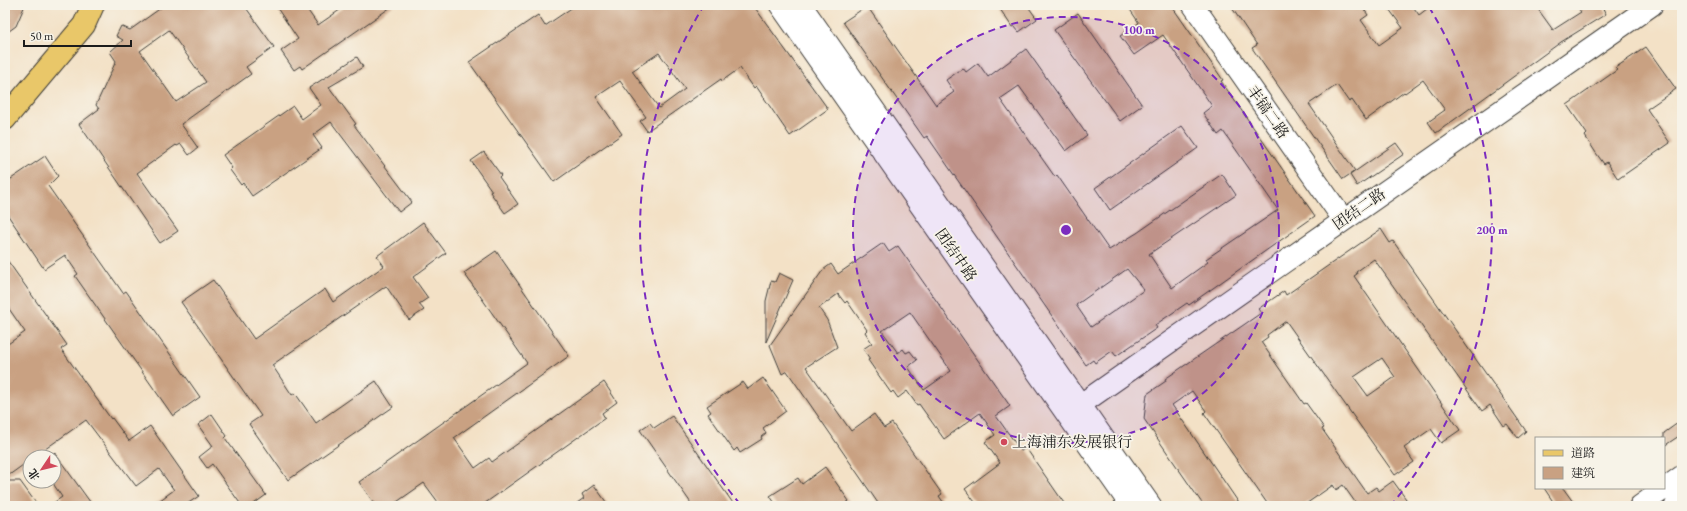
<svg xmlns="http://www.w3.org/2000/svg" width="1687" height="511" font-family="'EB Garamond','Noto Serif SC',serif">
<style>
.building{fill:#c9a182;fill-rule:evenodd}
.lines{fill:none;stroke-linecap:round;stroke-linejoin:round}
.minor-casing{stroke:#3c3a36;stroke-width:23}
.major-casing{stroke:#3c3a36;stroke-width:24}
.minor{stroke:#fff;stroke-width:21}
.major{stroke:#e9c769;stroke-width:22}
.ring{fill:none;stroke:#7b2cbf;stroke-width:2;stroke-dasharray:7 5}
.poi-dot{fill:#d1495b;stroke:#f7f3e8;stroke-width:1.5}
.labels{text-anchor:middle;stroke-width:3.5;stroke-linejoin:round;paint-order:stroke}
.street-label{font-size:15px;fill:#1c1c1c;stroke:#f7f3e8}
.poi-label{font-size:15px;fill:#1c1c1c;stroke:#f7f3e8;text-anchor:start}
.centre{fill:#7b2cbf;stroke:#f7f3e8;stroke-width:2}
.ring-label{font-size:12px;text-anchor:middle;font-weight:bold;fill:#7b2cbf;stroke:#f7f3e8;stroke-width:3.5;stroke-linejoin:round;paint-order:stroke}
</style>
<rect width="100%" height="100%" fill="#f7f3e8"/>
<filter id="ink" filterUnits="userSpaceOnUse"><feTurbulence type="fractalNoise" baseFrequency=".025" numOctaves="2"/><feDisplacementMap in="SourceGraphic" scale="8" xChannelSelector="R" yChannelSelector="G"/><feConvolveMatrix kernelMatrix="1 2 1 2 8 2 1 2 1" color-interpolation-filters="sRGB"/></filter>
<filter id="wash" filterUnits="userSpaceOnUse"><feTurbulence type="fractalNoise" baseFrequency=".012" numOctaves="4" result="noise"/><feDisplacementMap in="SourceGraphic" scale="16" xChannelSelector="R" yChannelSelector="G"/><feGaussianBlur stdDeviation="0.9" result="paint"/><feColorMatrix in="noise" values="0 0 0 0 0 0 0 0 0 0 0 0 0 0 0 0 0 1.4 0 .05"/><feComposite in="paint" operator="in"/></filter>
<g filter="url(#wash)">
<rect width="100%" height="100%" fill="#f3e1c6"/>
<g id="blocks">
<path class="building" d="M5,5h20l-9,21 -11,8z
M165,5h79l30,42 -28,20 5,7 -70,50 17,24 -9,7 -8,-11 -4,2 -1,-1 -39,28 41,58 -18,12 -81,-119 20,-15 -3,-4 20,-44 -6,-9 13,-12 -7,-4 5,-10 9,4zM169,30l37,52 -30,20 -36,-51z
M275,5h29l14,20 29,-20h47l-92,64 -2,-3 -6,4 -13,-19 17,-12z
M576,5h177l75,104 -38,27 -34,-50 -2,2 -14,-20 -18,13 -1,-2 -74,52 -7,-10 6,-4 -26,-36 -24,16 26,37 -68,48 -85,-120 69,-47 7,11zM659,53l26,36 -26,19 -27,-37z
M1006,5h21l10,14 -18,13 -5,-6 -2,1 -12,-18z
M1127,5h44l52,75 -2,1 94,135 -126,89 -2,-2 -32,22 2,3 -41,28 -4,-5 -17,12 -2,-3 -7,5 -159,-229 -3,2 -81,-116 24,-16 69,99 18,-13 -8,-12 17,-12 3,4 12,-9 10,14 38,-28 61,86 -21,16 -47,-65 -19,13 55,78 2,-2 52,75 28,-17 85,-59 14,21 -87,59 23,34 36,-26 -2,-3 72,-49 -55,-79 -5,4 -15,-22 9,-7 -49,-71 -29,20 -14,-19 19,-13zM1127,269l17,21 -53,37 -15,-22z
M1230,5h131l7,10 -7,5 18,25 24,-17 -17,-23h26l7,10 13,-10h103l18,25 28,-18 -5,-7h25l5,9 -45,28 -125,91 -8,-11 17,-12 -22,-30 -18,13 -1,-1 -38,28 -14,-20 -3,2 -12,-17 -28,19 46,67 -12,8 -91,-131 5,-3z
M1078,13l64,92 -22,16 -66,-91z
M1646,47l30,42 -29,20 23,34 -52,36 -11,-17 -3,2 -8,-11 -11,-17 2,-2 -20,-29 50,-35 -2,-2z
M357,57l6,10 -34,20 27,37 -2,1 58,77 -13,10 -68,-90 -18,13 9,13 -70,48 -9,-13 -2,2 -11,-15 2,-2 -9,-13 70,-49 9,13 19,-14 -12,-17z
M1182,126l16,22 -88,62 -15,-22z
M1396,143l8,11 -47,32 -7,-11z
M484,152l17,23 -2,2 19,27 -13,9 -15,-21 2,-1 -21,-30z
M45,156l13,20 -10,10 75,107 3,-2 74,106 -27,19 -98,-140 3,-2 -13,-19 -21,14 -39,-58v-28z
M423,222l23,31 -33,24 15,21 -9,6 5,6 -15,10 -23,-34 -114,79 20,30 3,-2 21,30 60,-42 17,26 -105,73 -39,-56 12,-8 -80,-114 32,-22 41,59 71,-50 8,13 51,-36 -7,-10z
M1381,229l9,14 3,-2 133,190 -8,7 -11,-14 -3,2 -14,-21 -8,6 -108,-152 -18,13 1,2 -3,2 106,154 -19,13 -10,-14 -27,19 10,14 -19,13 -109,-154 -19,14 1,2 -7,5 43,62 2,-1 18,25 -2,1 45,64 9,-6 3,4 14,-10 18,25h-63l7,-4 -12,-17 -7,5 -3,-5 -30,21h-34l-65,-93 2,-2 -14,-20 -20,14 69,101h-37l-60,-87 3,-25 19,-13 -1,-2 96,-66 -3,-4 26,-18 2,4zM1382,358l13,19 -27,19 -14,-19z
M883,243l6,9 9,-6 112,160 -14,10 25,35 5,-3 40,58h-88l-13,-17 35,-26 -15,-21 10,-7 -15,-22 -36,26 -25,-35 -2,1 -10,-14 -9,7 -5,-7 -2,2 -23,-33 2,-1 -7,-10 9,-6 -7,-11 2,-2 -20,-29 -2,2 -7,-9 -19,14 8,12 10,27 -31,20 45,64 23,-17 10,14 8,-5 50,71 -3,2 7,10h-66l-93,-135 -5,3 -12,-29 53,-75 8,-6 7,10zM910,312l41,59 -27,19 -16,-23 9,-7 -7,-9 -4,2 -3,-4 -5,4 -16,-22z
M496,251l73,105 -115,82 21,30 14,-10 3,4 112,-80 13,20 -15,11 3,5 -124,88h-40l-17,-23 -33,23h-15l-17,-24 168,-119 -63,-90z
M5,257l62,88 -6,4 50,70 1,-1 17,23 21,-15 49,70 -15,10h-32l22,-16 -15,-21 -23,17 -50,-66 -52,37h-4v3l-25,18v-132l20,-14 -20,-29z
M779,273l14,7 -27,62v-41l5,-20 4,1z
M763,378l23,33 -23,17 3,5 -5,4 1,2 -22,14 -3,-5 -3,3 -26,-37 3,-2 -4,-6 36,-24 5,7z
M212,414l15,22 -2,2 41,57 -15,11h-9l-30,-42 -5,4 -8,-11 14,-11 -15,-21z
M672,416l63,90h-42l-53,-76 10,-7 4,5z
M1682,420v14l-18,12v-13z
M54,452l39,54h-44l13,-9 -8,-12z
M825,467l24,34 -7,5h-65l-7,-10 28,-18 4,6z
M5,481h15l18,25h-33z
M594,485l15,21h-36l11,-8 -2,-4z
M1544,488h19l13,18h-20z"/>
</g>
</g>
<g filter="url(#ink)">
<use href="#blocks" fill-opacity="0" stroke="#3c3a36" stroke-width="1"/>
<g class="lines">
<g class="minor-casing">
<path id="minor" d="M780,5l351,501
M801,5l350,501
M1193,5l150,214
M1067,414l585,-409
M1640,506l42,-30
M1675,506l7,-5"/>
</g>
<g class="major-casing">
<path id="major" d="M5,119l79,-94 9,-20"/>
</g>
<use href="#minor" class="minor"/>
<use href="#major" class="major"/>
</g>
</g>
<circle cx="1066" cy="230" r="213" fill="#7b2cbf" fill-opacity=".12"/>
<g class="ring">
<circle cx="1066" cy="230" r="213"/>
<path d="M740 504A426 426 0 0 1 703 7M1429 7A426 426 0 0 1 1392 504"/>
</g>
<circle class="poi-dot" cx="1004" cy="442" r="4"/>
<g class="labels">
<g class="street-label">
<text transform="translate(1268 112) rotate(55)" y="5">丰镐二路</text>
<text transform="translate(1359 209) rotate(-35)" y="5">团结二路</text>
<text transform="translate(956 255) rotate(55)" y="5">团结中路</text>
</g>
<g class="poi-label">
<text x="1012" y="447">上海浦东发展银行</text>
</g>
</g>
<circle cx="1066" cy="230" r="6" class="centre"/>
<g class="ring-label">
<text x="1139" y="34">100 m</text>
<text x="1492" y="234">200 m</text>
</g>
<rect width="1687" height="511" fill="none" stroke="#f7f3e8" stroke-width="20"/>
<rect x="1535" y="437" width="130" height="52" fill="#f7f3e8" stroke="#9f9d96"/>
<rect x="1543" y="450" width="20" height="6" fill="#e9c769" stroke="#9f9d96"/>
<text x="1571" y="457" font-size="12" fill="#1c1c1c">道路</text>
<rect x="1543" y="467" width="20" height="12" fill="#c9a182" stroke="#9f9d96"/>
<text x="1571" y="477" font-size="12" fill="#1c1c1c">建筑</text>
<g transform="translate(42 469) rotate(235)"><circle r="19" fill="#f7f3e8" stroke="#9f9d96"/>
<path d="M0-3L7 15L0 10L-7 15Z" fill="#d1495b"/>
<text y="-6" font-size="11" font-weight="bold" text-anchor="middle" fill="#1c1c1c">北</text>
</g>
<path d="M24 40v6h107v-6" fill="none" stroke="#1c1c1c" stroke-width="2"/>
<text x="30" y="40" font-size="12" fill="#1c1c1c" stroke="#f7f3e8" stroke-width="3" paint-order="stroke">50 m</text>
</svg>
